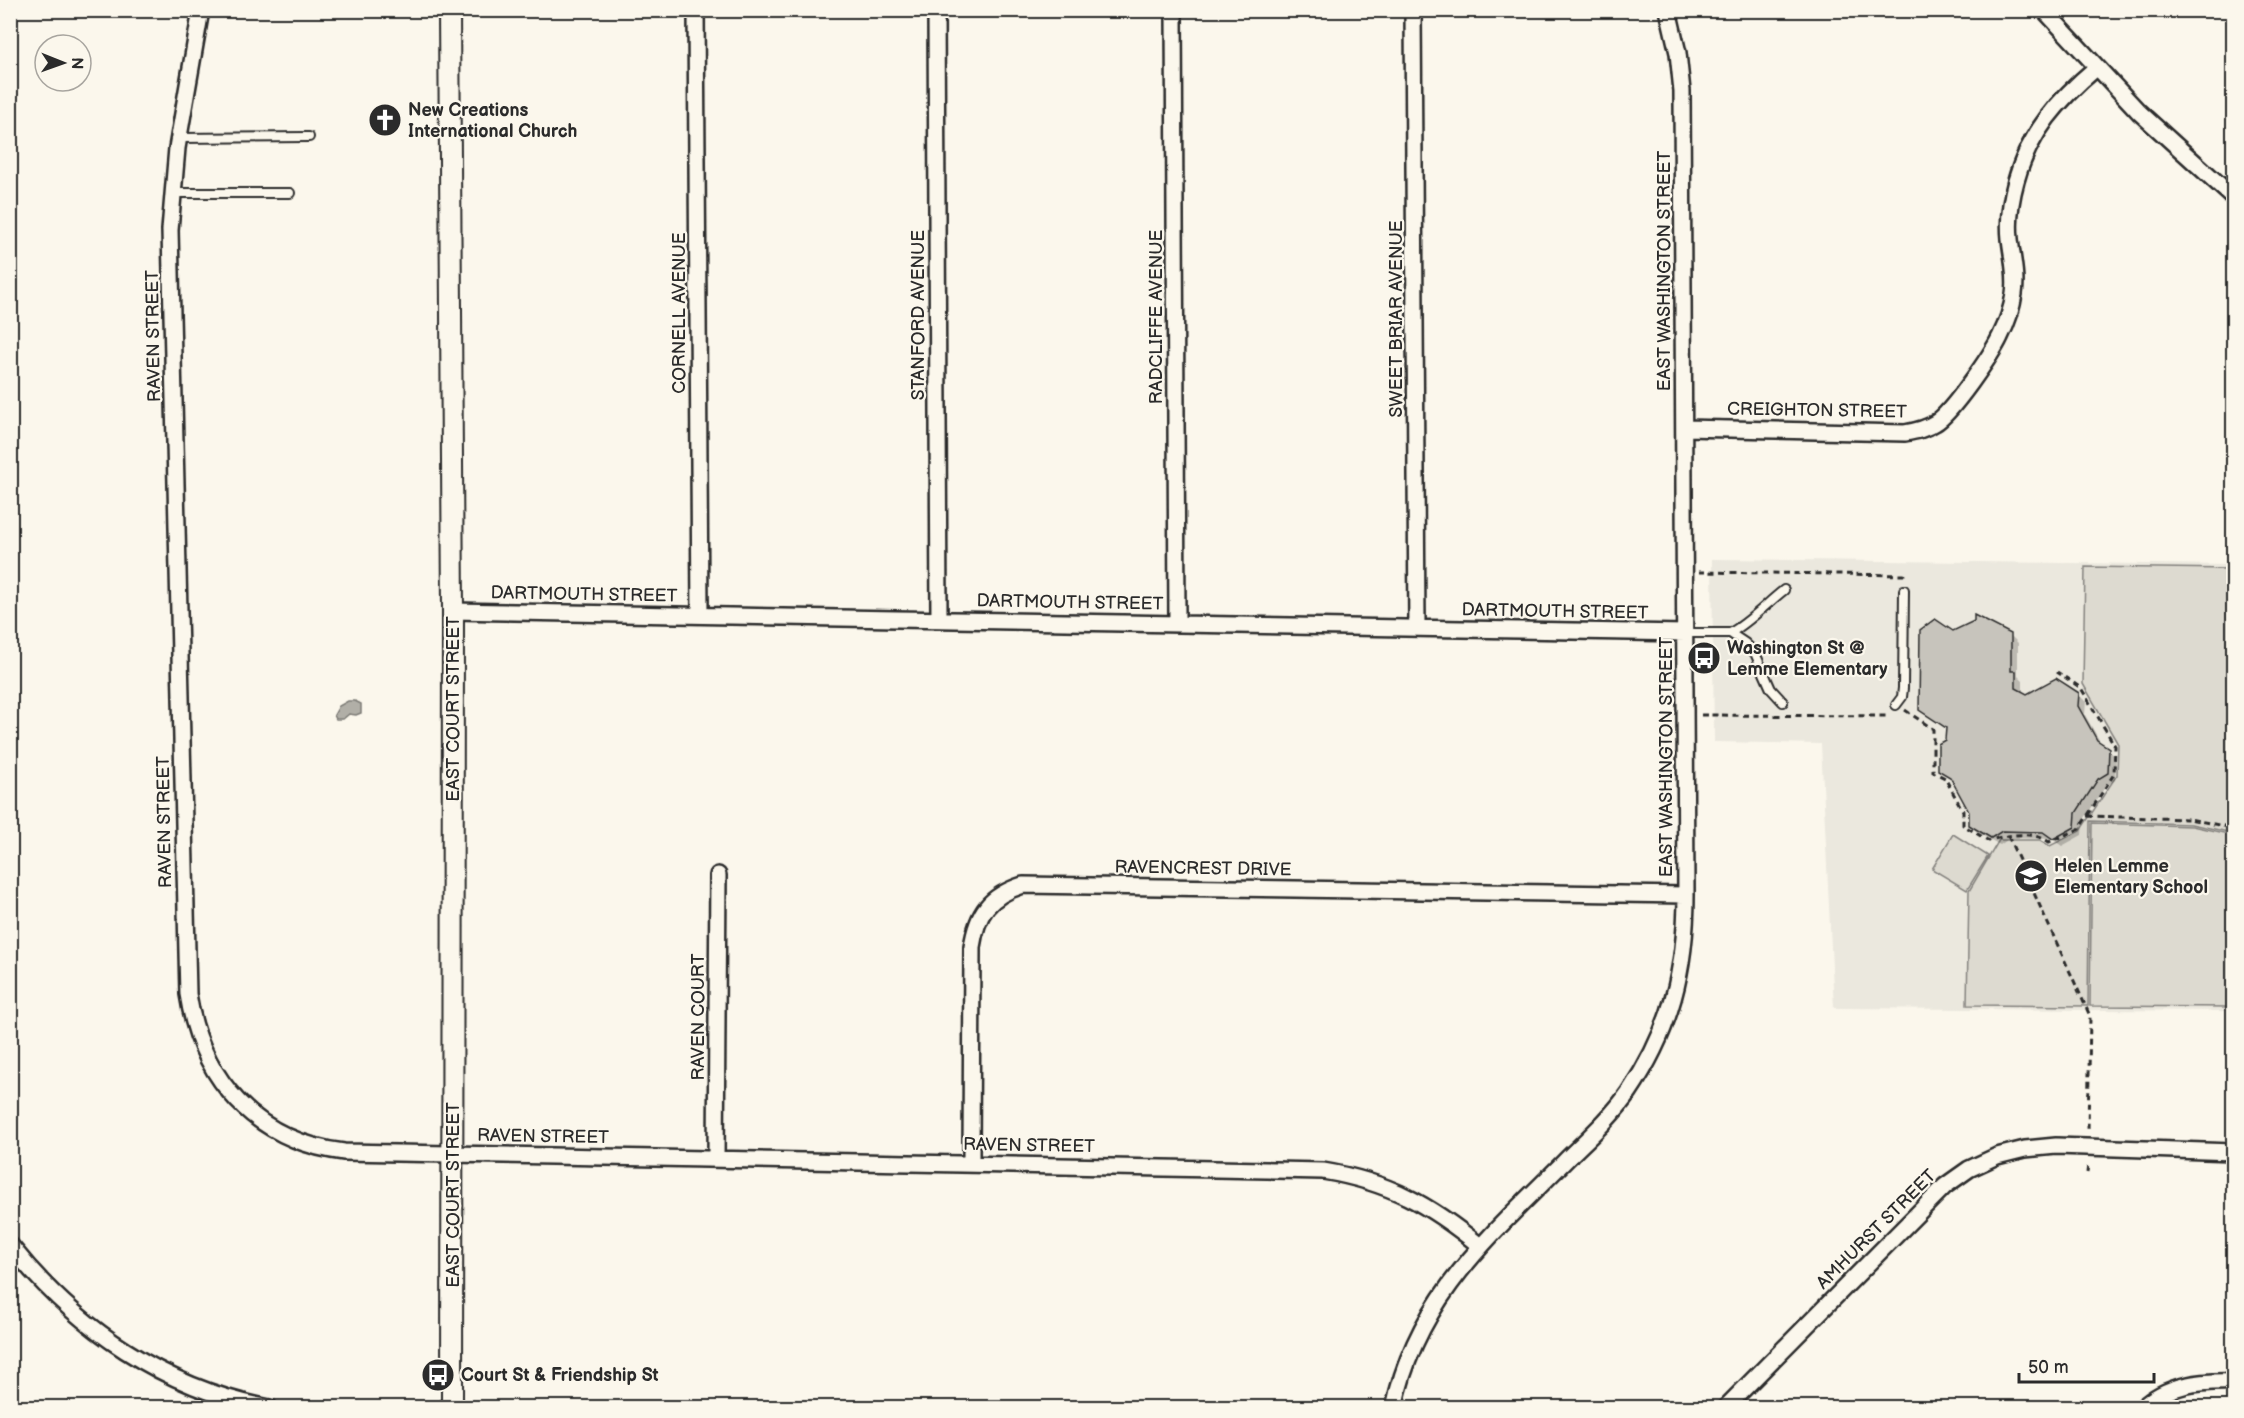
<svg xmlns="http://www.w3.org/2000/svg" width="2244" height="1418" font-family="'Balsamiq Sans',sans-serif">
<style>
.built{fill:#ebe8de}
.green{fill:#dddad0;stroke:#84827e;stroke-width:1.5}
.water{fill:#b1afa7;stroke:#7b7a75;stroke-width:1.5}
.shadow{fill:#0003}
.building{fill:#c7c4bc;stroke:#2b2b2b;stroke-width:1.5}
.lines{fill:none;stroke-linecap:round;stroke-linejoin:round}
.service-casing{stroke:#2b2b2b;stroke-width:12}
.minor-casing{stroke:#2b2b2b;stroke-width:20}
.tertiary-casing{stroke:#2b2b2b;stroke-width:24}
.path{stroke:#2b2b2b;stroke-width:3;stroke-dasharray:6 4.5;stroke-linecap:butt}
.service{stroke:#fbf7ec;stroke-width:8}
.minor{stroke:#fbf7ec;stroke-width:15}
.tertiary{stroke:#fbf7ec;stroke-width:20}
.labels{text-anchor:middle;stroke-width:4.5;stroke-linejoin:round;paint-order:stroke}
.poi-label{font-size:18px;font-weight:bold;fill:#2b2b2b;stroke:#fbf7ec;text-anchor:start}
.street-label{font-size:18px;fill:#2b2b2b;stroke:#fbf7ec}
</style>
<rect width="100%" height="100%" fill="#fbf7ec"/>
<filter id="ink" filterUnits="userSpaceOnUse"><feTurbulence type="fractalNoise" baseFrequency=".0167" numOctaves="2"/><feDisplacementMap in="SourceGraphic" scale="12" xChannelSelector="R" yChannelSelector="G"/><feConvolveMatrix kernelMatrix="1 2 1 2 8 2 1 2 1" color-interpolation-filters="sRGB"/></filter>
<g filter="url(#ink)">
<path class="built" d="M1712,559l521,6v446l-399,-3 -13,-264 -107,-2z"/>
<path class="green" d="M2085,567l148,2v264l-42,-9 -101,-3 -2,185 -121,-1 2,-114 30,-51h41l10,6 30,-15 37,-56 1,-31 -35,-60z
M2092,823l100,3 41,9v172l-143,-1z
M1953,834l35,22 -21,34 -35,-21z"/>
<path class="water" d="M348,701h7l6,3v9l-5,2 -7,-1 -6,5h-7l-2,-4 5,-9z"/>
<path class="shadow" d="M1953,633l57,2 8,8v32l5,5v14l4,2 51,-2 8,8 -1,13 17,30 14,12 -1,23 -10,7 -22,34 -1,14 -20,11 -10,-7 -42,-1 -10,7 -22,-12 -8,-8 1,-13 -17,-31 -15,-12 8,-39 -26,-21z"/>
<path class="building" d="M1974,615l37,19v37h5v17l11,6 29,-16 23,15 -1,13 19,34 12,8 -1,25 -10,6 -22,34 -1,14 -22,12 -10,-7 -41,-1 -11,7 -22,-13v-13l-19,-35 -12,-7v-26l7,-4 1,-12 -27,-18 1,-80 15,-11 18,12 21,-10z"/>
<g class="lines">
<g class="service-casing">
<path id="service" d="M179,138l130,-1
M173,193h117
M1685,633h45
M1783,702l-12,-13 -16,-36 -10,-10 -15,-10c20,-11 36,-29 54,-43
M1896,705l6,-8 1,-9 1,-98"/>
</g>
<g class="minor-casing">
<path id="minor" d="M201,10l-24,138 -7,82 18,764c13,86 68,147 156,158l979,19c66,11 106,33 157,75
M696,10l4,605
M936,10l3,609
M1174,10l3,613
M1413,10l4,618
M2044,10l95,102 95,86
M1684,428l221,5c11,-2 21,-4 30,-10 16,-9 57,-69 65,-86 7,-14 12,-28 14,-43 3,-19 -2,-36 -4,-55 -2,-19 1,-40 6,-58 13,-48 43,-82 80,-113
M453,611l1232,22
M716,1159l2,-284
M971,1163l1,-216c5,-34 17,-51 51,-62l663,10
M10,1245c66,83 155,144 260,163
M1394,1408c22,-109 96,-172 170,-246 22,-22 47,-44 65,-70 42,-62 57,-123 57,-197l-4,-804 -4,-38 -10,-43
M1725,1408l220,-222 24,-17 28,-13 28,-7 31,-3 178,6
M2142,1408c25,-24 59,-27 92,-26"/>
</g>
<g class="tertiary-casing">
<path id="tertiary" d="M449,10l4,601 -1,797"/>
</g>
<path class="path" d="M1699,572l205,3v5
M1905,710l28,19v43l12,6 18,33v14l26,16c17,-7 45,-10 60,1l30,-13 35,-55 1,-28 -34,-58 -24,-16
M1701,715l188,1
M2087,816l102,3 45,9
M2008,836l82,180 -2,115
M2087,1173l1,-9"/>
<use href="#service" class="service"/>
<use href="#minor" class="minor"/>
<use href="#tertiary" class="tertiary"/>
</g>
</g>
<defs>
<g id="church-disc" transform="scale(1.725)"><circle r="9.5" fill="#2b2b2b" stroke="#fbf7ec"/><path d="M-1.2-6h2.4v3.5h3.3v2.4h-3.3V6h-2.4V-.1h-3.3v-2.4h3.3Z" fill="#fff"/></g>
<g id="bus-disc" transform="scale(1.725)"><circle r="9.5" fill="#2b2b2b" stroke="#fbf7ec"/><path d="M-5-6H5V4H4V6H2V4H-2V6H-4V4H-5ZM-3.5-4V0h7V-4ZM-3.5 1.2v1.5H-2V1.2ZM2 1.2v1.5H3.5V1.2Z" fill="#fff"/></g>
<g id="school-disc" transform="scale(1.725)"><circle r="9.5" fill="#2b2b2b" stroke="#fbf7ec"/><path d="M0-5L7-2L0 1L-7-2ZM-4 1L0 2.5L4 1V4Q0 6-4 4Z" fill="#fff"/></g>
</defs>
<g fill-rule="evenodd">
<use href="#church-disc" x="385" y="120"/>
<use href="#bus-disc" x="1704" y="658"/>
<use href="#school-disc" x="2031" y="876"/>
<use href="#bus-disc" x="438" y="1375"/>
</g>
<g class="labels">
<g class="poi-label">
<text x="408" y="116">New Creations<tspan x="408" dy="21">International Church</tspan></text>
<text x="1727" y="654">Washington St @<tspan x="1727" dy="21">Lemme Elementary</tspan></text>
<text x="2054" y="872">Helen Lemme<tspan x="2054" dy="21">Elementary School</tspan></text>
<text x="461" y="1381">Court St &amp; Friendship St</text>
</g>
<g class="street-label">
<text transform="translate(1664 271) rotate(-90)" y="6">EAST WASHINGTON STREET</text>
<text transform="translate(679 313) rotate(-90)" y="6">CORNELL AVENUE</text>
<text transform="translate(918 315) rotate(-90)" y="6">STANFORD AVENUE</text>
<text transform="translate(1156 317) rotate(-90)" y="6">RADCLIFFE AVENUE</text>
<text transform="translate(1396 319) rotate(-90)" y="6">SWEET BRIAR AVENUE</text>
<text transform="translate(153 336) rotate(-91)" y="6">RAVEN STREET</text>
<text transform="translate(1817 410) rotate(1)" y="6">CREIGHTON STREET</text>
<text transform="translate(584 594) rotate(1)" y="6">DARTMOUTH STREET</text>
<text transform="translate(1070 602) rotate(1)" y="6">DARTMOUTH STREET</text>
<text transform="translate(1555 611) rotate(1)" y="6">DARTMOUTH STREET</text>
<text transform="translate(453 709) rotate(-90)" y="6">EAST COURT STREET</text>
<text transform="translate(1666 757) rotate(-90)" y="6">EAST WASHINGTON STREET</text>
<text transform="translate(164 822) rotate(-91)" y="6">RAVEN STREET</text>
<text transform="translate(1203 868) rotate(1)" y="6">RAVENCREST DRIVE</text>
<text transform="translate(698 1017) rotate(-90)" y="6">RAVEN COURT</text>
<text transform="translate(543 1136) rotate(1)" y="6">RAVEN STREET</text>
<text transform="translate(1029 1145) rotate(1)" y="6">RAVEN STREET</text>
<text transform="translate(453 1195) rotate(-90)" y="6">EAST COURT STREET</text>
<text transform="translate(1876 1229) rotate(-45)" y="6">AMHURST STREET</text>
</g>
</g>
<rect width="2244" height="1418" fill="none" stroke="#fbf7ec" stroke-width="36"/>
<rect x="18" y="18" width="2208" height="1382" fill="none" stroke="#2b2b2b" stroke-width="2" filter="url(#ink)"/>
<g transform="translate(63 63) rotate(91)"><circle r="28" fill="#fbf7ec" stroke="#a8a59f" stroke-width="1.5"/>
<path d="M0-4.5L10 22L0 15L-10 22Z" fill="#2b2b2b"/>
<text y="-9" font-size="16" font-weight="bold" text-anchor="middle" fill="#2b2b2b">N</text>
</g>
<path d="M2019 1373v9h135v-9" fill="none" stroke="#2b2b2b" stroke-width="3"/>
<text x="2028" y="1373" font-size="18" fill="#2b2b2b" stroke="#fbf7ec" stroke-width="4.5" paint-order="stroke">50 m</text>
</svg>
